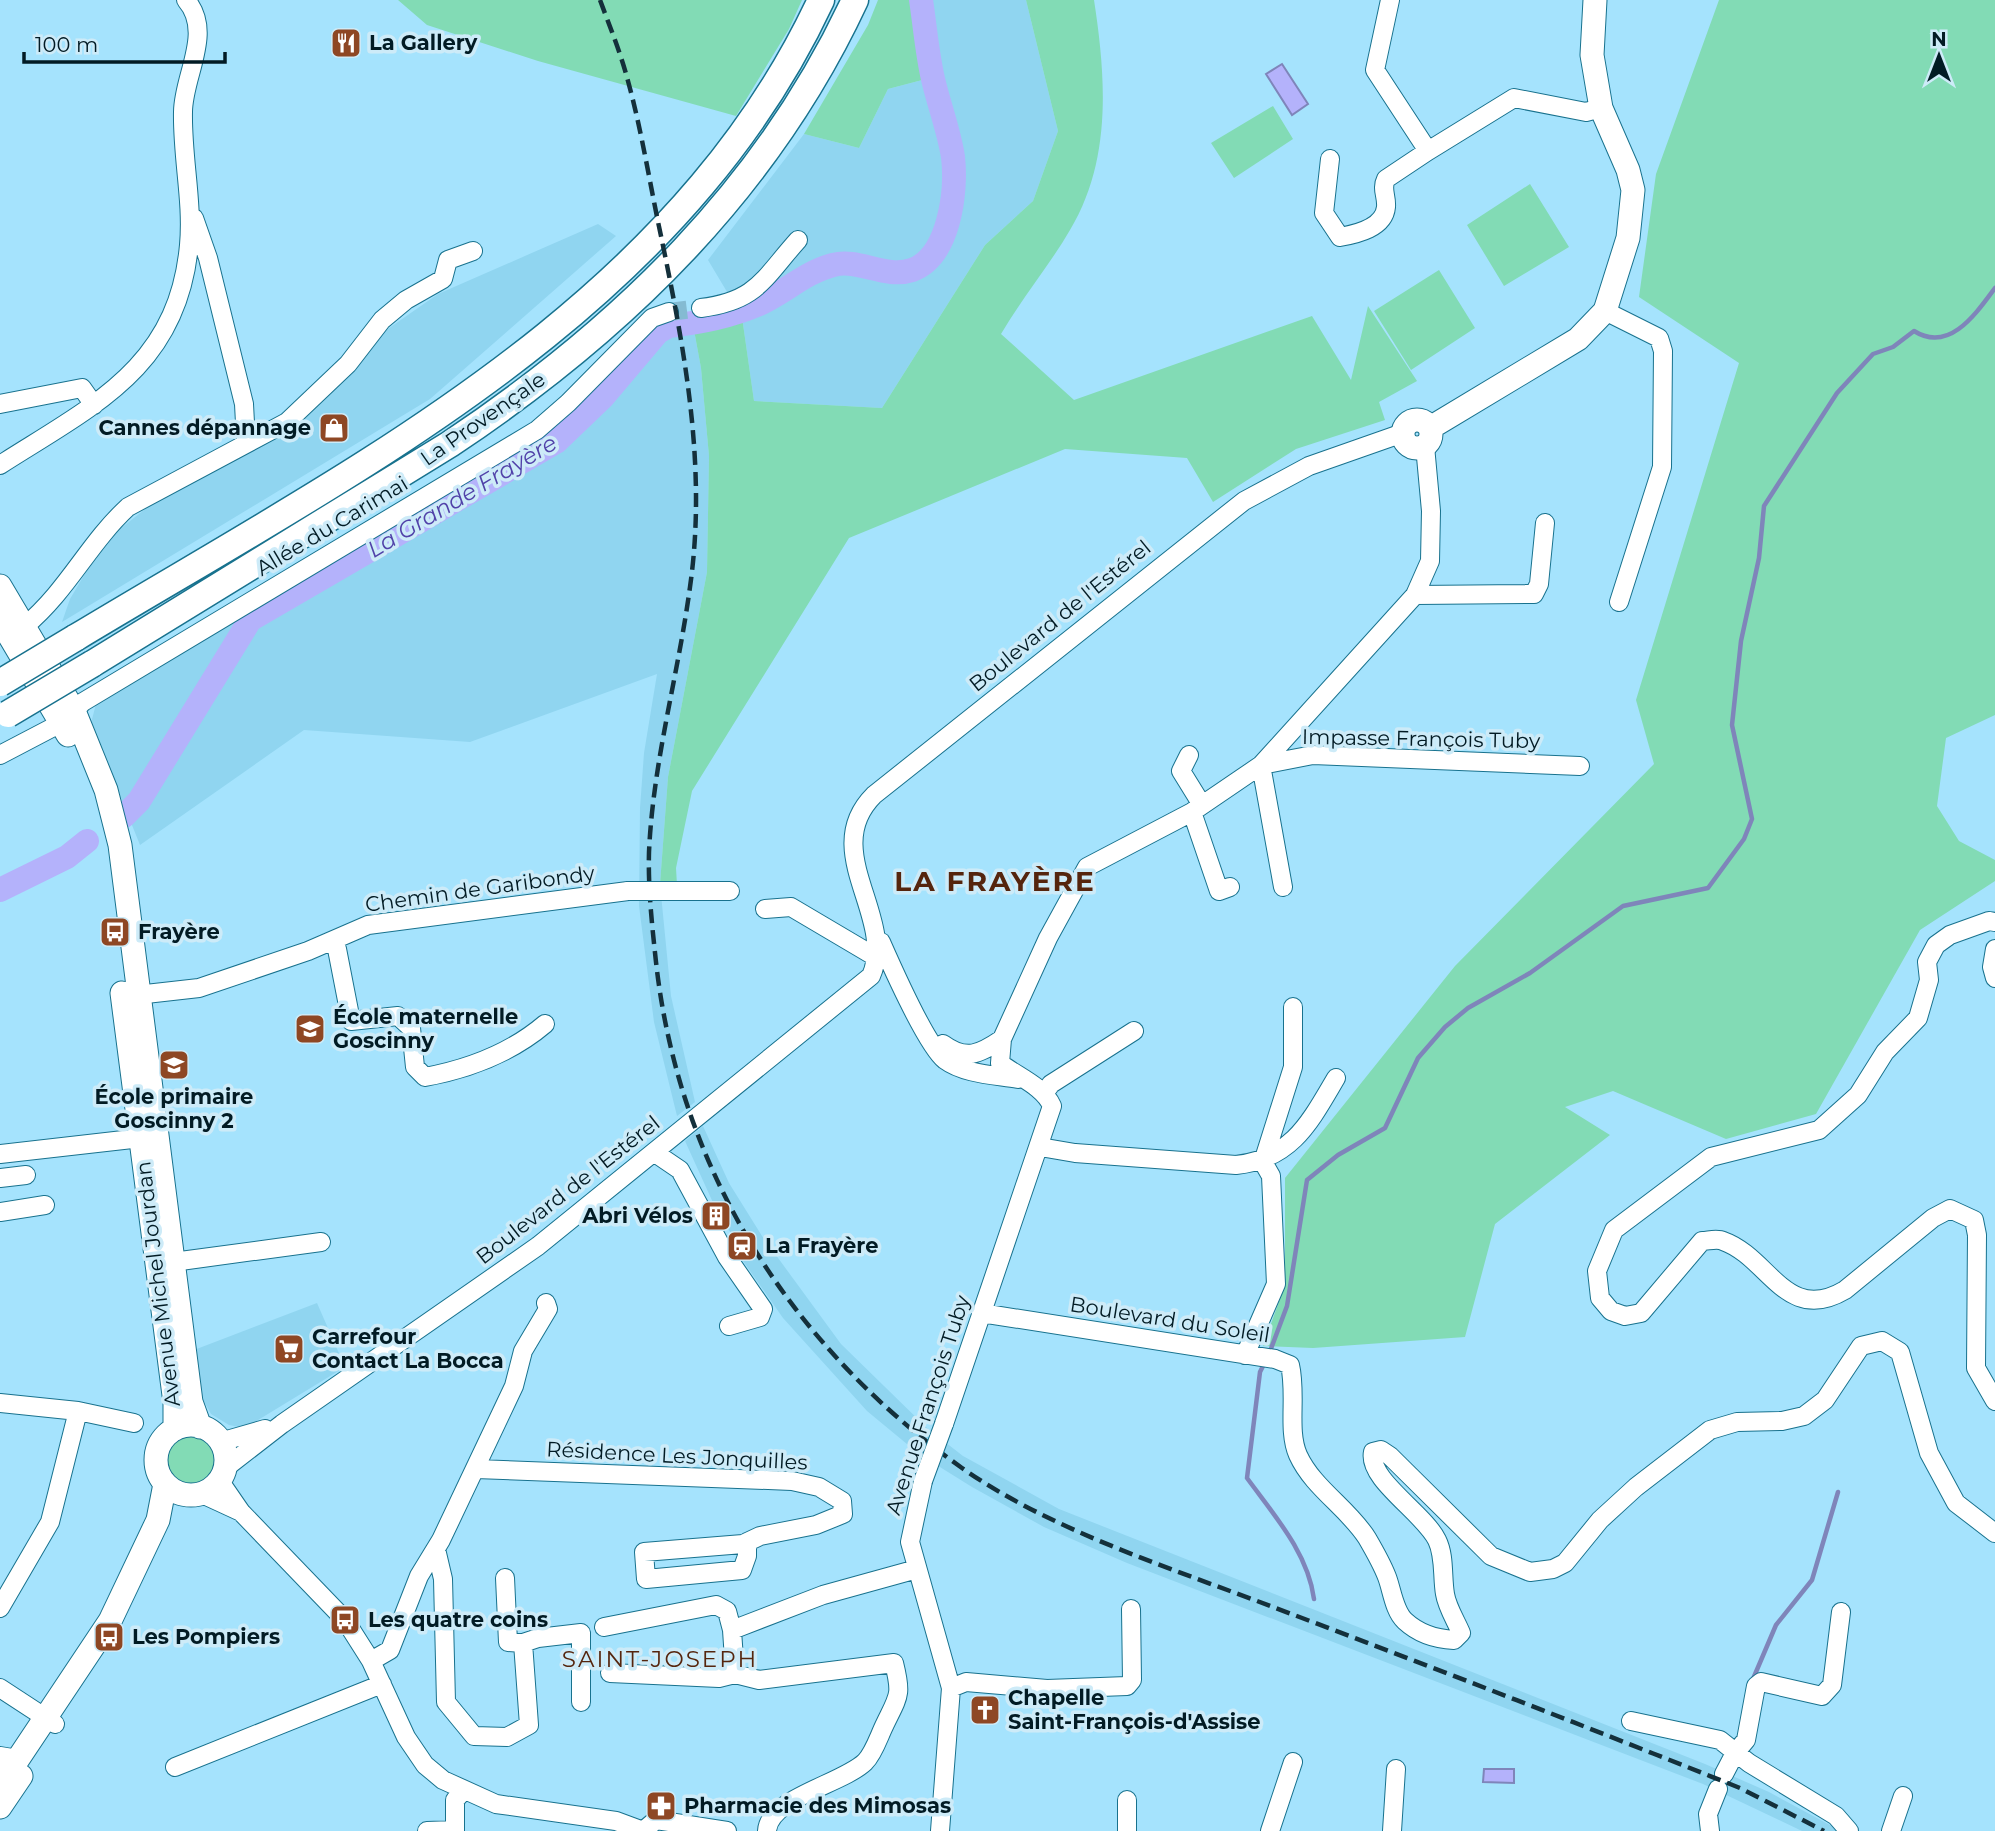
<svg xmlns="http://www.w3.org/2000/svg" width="1995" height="1831" font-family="Montserrat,sans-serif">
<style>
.built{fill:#90d5f0}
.green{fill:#82dbb5}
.water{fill:#b4b2fb;stroke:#7f85ba;stroke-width:2}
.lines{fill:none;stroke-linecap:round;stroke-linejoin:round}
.stream{stroke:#7f85ba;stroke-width:4.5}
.river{stroke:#b4b2fb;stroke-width:24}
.minor-tunnel{stroke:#84bbd2;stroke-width:18;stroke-dasharray:18 9;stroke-linecap:butt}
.minor-casing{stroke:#18728e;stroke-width:20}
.major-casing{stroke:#18728e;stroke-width:25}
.highway-casing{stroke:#18728e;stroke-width:29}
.minor{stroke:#fff;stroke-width:18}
.major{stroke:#fff;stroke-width:23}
.highway{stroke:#fff;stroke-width:26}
.rail{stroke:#14303b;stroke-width:4.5;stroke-dasharray:14 7;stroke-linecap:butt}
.minor-bridge-casing{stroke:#18728e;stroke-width:20;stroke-linecap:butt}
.highway-bridge-casing{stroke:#18728e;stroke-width:29;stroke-linecap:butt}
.minor-bridge{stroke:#fff;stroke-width:18}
.highway-bridge{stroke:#fff;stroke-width:26}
.labels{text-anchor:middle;stroke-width:7;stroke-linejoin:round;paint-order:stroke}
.poi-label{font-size:21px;font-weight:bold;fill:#021b24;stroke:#cdebf8;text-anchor:start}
.street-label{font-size:21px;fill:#021b24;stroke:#cdebf8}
.water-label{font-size:23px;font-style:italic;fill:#5142a9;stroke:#cdebf8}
.neighbourhood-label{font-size:23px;letter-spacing:2px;fill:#55250d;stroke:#cdebf8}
.district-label{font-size:28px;font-weight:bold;letter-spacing:2px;fill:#55250d;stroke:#cdebf8}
</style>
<rect width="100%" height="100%" fill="#a5e3fd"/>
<path class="built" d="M923,0h103l32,131 -25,70 -48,44 -103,163 -128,-7 -12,-84 -34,-57 96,-126 55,14 29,-59 38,-10z
M598,224l18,12 -186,163 -368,223 8,-23 26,-44 20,-23 51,-40 102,-50 35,-28 78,-81 56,-39z
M694,330l7,38 8,88 -2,116 -39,205 -8,107 11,112 24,106 -18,14 -23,-94 -15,-116 1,-98 4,-55 13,-79 -187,68 -166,-12 -164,115 -49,-122 5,-19 229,-139 220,-127 89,-88z
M703,1126l26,57 33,53 79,108 86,84 36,28 96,53 646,255 64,28 72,39h-39l-99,-47 -576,-221 -83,-36 -72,-40 -53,-33 -52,-43 -84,-93 -47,-67v-11l-16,-22 -35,-77z
M317,1303l28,64 -100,61 -16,-3 -18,-11 -9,-16 -8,-48z"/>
<path class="green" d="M398,0h404l-13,29 -53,87 -198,-55 -111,-36z
M878,0h45l3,79 -38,10 -29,59 -55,-14 64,-109z
M1026,0h68c12,78 18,160 -24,230 -21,36 -48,68 -69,104l73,66 238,-84 39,64 17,-74 49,75 -38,21 6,18 -89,29 -83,53 -26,-44 -122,-9 -216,89 -157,253 -16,77 1,17 -17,-1 8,-107 39,-205 2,-116 -8,-88 -7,-38 48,-13 12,84 128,7 103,-163 48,-44 25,-70z
M1719,0h276v715l-49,23 -9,68 22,35 36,19v21l-75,49 -104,184 -90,25 -113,-48 -48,16 45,28 -115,89 -30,113 -152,11 -50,-2 22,-61v-107l170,-212 199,-202 -18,-64 103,-337 -100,-66 17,-123z
M1273,106l20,33 -59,39 -23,-35z
M1530,184l39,63 -65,39 -37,-61z
M1439,270l36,58 -64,42 -37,-59z
M163 1460a27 27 0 1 1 54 0a27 27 0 1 1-54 0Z"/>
<path class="water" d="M1282,64l26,40 -16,11 -26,-41z
M1484,1769h30v14l-31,-1z"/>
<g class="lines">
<path class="stream" d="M1269,1354l18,-48 20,-126 31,-25 47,-27 33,-70 27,-31 23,-19 62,-35 93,-67 85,-18 36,-49 8,-20 -20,-94 9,-84 18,-83 5,-52 73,-113 36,-39 20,-7 21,-16c35,22 61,-16 81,-43
M1265,1362l-5,10 -13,106c27,37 61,75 67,121
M1753,1679l23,-54 36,-45 26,-88"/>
<path class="river" d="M124,816l15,-15 111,-181 306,-178 47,-45 55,-65 11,-6c28,-3 62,-10 88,-21 26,-11 48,-33 76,-40 26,-7 52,14 79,5 37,-13 45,-78 41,-113 -4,-26 -14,-52 -20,-78 -6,-26 -8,-53 -12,-79
M0,890l67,-33 20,-16"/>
<path class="minor-tunnel" d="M669,312l32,-4"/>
<g class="minor-casing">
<path id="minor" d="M1390,0l-15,70 53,81 86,-53 72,14 15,-4
M1330,159l-6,54 16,24c17,-3 44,-9 46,-30 1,-11 -5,-18 0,-28l42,-28
M194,218l14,40 36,146 2,38
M701,308c56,-7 62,-29 97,-68
M1605,311l54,27 4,13 -1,116 -43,135
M0,404l82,-16 12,17
M0,465c92,-59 178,-97 189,-220 4,-44 -7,-88 -6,-133 0,-36 31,-80 3,-112
M1415,595l119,-1 5,-10 6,-61
M25,626c43,-36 63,-82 103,-119l159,-85 61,-58 34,-44 24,-20 37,-21 5,-19 25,-9
M0,755l63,-33 20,-20 454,-272 31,-27 84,-85 17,-6
M1189,755l-8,16 21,34
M1192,812l27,79 11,-4
M1283,887l-22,-122 52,-10 267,11
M679,891h51
M765,909l26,-2 88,52
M1995,922l-6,-1 -39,14 -14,10 -9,17 2,18 -11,38 -33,34 -27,43 -39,35 -108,27 -97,73 -17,41 3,27 11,13 14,5 16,-3 61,-72c6,0 15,-3 21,0 46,16 63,84 122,49l88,-72 17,-9 24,11 3,15 -1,133 19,33
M332,942l5,7 14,72 47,-5 13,12 4,39 10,10c43,-8 87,-25 120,-53
M881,942c11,25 46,104 64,118 19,14 50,15 73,19
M1995,949l-3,18 3,11
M128,996l71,-8 109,-37 60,-26 260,-34
M943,1044c23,17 37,10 59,-5
M1045,1092l6,-8 83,-53
M1040,1147l35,6 161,12c56,-6 74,-43 100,-87
M655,1153l25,17 47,87 36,52 -3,8 -31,9
M0,1154l141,-16
M0,1178l26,-3
M0,1212l45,-7
M173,1262l148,-20
M981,1313l294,46 15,6c7,30 -3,65 8,90 15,33 50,53 69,83 7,12 15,26 20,39 5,13 7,34 18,44 14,13 30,18 49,19l7,-7c-5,-12 -14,-26 -16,-39 -3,-17 0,-38 -8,-54 -13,-27 -70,-61 -64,-88l8,-2 9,6 101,100 39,16 23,-3 12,-6 35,-43 36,-33 74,-57 27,-8 45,-1 22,-5 21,-16 36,-54 21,-5 18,11 29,101 27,50 39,30
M1245,1355l31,-71 -5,-108 -8,-14 30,-95v-60
M0,1403l78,8 56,12
M944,1424l108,-318c-9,-20 -34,-29 -52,-43l2,-24 46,-101 39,-71 105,-55 69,-47 154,-170 15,-34 1,-50 -6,-65
M220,1442l45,-13
M224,1469l58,-45 256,-178 333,-270c26,-59 -53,-125 3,-181l370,-294 65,-35 94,-33
M476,1469l316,12 27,6 23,14 1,13 -27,11 -56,11 -17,8 -99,8 2,27 96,-9 5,-14v-14
M219,1480l22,32 104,108 26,41 35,76 19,28 18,15 53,24 120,17 27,10 13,-11 71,11
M923,1481l-13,61 41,146 -11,143
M202,1494l39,18
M436,1549l7,30 3,123 28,34 33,1 22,-12 -6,-82 15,-5 43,-5v69
M505,1578l3,64 15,1
M0,1608l50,-86 28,-111
M604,1627l112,-22 11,6 5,19
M371,1661l19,-11 29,-74 22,-36 73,-154 9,-35 25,-42 -2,-6
M610,1673l109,5 16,-4
M0,1688l55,36
M951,1688l15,-6 81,7 80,-3 5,-6 -1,-71
M1631,1721l89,19 29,23 87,53 13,15
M0,1756l18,3
M175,1767l207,-83
M1724,1774l11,-21 11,-13 10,-54 5,-4 61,14 10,-11 9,-73
M427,1831l28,-1
M455,1831v-31l8,-9
M767,1831c2,-33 75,-47 98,-69 9,-9 14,-26 20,-38 14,-29 17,-29 9,-61l-135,17 -24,-6 -3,-44 91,-35 94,-26
M1127,1831v-31
M1270,1831l23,-69
M1392,1831l4,-62
M1710,1831l-2,-17 10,-25
M1891,1831l12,-35"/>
</g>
<g class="major-casing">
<path id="major" d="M1403 434a14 14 0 1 1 28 0a14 14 0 1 1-28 0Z
M1430,428l148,-89 27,-28 23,-73 5,-48 -5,-20 -27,-62 -9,-53 3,-55
M0,586l74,125 32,79 14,55 71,557 9,25
M0,620l68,115
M122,993l53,410v26
M156 1460a35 35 0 1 1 70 0a35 35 0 1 1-70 0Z
M0,1786l110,-165 48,-101 7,-36
M0,1807l21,-31"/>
</g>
<g class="highway-casing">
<path id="highway" d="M75,638c280,-169 601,-327 746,-638
M92,664l358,-220c171,-114 317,-255 405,-444"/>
</g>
<use href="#minor" class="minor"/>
<use href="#major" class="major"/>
<use href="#highway" class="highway"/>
<path class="rail" d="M600,0c10,27 21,54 28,81 14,51 22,104 33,155 24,116 46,232 29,351 -12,89 -37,175 -41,265 -1,37 3,73 7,110 23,208 135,385 306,506 88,62 211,101 311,139 156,59 312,119 467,181l84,43"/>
<g class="minor-bridge-casing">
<path id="minor-bridge" d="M628,891h51
M923,1481l21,-57"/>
</g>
<g class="highway-bridge-casing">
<path id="highway-bridge" d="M0,683l75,-45
M8,714l84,-50"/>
</g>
<use href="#minor-bridge" class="minor-bridge"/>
<use href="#highway-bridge" class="highway-bridge"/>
</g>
<defs>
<g id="restaurant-square" transform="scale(1.575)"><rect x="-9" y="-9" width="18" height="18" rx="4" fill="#8e4724" stroke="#cdebf8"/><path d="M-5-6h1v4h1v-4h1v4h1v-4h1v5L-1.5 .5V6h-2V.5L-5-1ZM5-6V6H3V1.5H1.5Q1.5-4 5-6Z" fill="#fff"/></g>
<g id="shop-square" transform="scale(1.575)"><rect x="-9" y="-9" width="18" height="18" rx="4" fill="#8e4724" stroke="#cdebf8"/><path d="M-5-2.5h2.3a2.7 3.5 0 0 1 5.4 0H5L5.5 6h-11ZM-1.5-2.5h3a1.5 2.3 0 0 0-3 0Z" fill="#fff"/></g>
<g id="bus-square" transform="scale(1.575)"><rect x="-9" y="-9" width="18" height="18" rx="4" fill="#8e4724" stroke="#cdebf8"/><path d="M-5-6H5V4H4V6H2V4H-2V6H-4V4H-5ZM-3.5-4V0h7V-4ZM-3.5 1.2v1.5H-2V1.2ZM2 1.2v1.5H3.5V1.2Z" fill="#fff"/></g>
<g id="school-square" transform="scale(1.575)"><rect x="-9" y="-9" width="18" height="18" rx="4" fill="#8e4724" stroke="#cdebf8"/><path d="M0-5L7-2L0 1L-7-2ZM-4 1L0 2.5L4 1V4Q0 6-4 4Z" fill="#fff"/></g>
<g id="building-square" transform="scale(1.575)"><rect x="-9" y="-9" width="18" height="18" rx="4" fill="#8e4724" stroke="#cdebf8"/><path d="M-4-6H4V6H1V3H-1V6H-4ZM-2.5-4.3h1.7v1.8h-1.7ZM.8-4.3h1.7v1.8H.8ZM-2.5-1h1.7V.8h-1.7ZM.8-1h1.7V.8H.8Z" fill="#fff"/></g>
<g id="station-square" transform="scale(1.575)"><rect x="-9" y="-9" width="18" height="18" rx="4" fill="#8e4724" stroke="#cdebf8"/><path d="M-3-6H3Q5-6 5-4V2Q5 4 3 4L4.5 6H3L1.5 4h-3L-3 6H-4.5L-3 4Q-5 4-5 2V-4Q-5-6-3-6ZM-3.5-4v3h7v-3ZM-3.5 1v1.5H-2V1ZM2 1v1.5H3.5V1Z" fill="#fff"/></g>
<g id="supermarket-square" transform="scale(1.575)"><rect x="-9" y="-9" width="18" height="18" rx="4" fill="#8e4724" stroke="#cdebf8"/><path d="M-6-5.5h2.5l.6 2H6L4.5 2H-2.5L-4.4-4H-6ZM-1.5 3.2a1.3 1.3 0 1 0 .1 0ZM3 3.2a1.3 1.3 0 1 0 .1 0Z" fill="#fff"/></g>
<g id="church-square" transform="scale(1.575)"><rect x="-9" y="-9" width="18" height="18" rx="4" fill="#8e4724" stroke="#cdebf8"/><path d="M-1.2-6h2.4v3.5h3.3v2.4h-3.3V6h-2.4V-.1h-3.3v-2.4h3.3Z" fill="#fff"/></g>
<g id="pharmacy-square" transform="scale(1.575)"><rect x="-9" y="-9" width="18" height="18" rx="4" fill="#8e4724" stroke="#cdebf8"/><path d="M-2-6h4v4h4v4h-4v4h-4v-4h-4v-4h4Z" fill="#fff"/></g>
</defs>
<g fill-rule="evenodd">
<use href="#restaurant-square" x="346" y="43"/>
<use href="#shop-square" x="334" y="428"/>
<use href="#bus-square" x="115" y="932"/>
<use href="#school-square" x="310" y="1029"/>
<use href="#school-square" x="174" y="1065"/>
<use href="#building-square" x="716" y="1216"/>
<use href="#station-square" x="742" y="1246"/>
<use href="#supermarket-square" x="289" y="1349"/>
<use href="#bus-square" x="345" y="1620"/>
<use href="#bus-square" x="109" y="1637"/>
<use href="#church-square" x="985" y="1710"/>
<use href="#pharmacy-square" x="661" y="1806"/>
</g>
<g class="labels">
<g class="poi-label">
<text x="369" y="50">La Gallery</text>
<text x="311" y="435" text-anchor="end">Cannes dépannage</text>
<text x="138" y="939">Frayère</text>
<text x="333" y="1024">École maternelle<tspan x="333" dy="24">Goscinny</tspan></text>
<text x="174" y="1104" text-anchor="middle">École primaire<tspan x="174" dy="24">Goscinny 2</tspan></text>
<text x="693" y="1223" text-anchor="end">Abri Vélos</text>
<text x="765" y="1253">La Frayère</text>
<text x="312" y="1344">Carrefour<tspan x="312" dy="24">Contact La Bocca</tspan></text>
<text x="368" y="1627">Les quatre coins</text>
<text x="132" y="1644">Les Pompiers</text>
<text x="1008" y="1705">Chapelle<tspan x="1008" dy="24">Saint-François-d'Assise</tspan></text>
<text x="684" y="1813">Pharmacie des Mimosas</text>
</g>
<g class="street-label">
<text transform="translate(483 419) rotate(-35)" y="7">La Provençale</text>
<text transform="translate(332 526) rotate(-31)" y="7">Allée du Carimai</text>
<text transform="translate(1060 616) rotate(-39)" y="7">Boulevard de l'Estérel</text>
<text transform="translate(1421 739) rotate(1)" y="7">Impasse François Tuby</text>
<text transform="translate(480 889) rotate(-8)" y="7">Chemin de Garibondy</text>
<text transform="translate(568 1190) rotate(-38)" y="7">Boulevard de l'Estérel</text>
<text transform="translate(158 1284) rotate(-97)" y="7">Avenue Michel Jourdan</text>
<text transform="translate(1170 1320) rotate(9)" y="7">Boulevard du Soleil</text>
<text transform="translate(928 1405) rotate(-72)" y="7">Avenue François Tuby</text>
<text transform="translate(677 1456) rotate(3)" y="7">Résidence Les Jonquilles</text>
</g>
<g class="water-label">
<text transform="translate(462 496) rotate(-31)" y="8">La Grande Frayère</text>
</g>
<g class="neighbourhood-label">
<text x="660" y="1667">SAINT-JOSEPH</text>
</g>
<g class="district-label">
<text x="995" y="891">LA FRAYÈRE</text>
</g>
</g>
<g transform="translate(1939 56)" stroke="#cdebf8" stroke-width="5" paint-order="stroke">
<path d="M0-5L12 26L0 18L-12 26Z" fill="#021b24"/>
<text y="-10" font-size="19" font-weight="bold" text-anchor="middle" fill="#021b24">N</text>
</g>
<path d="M24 52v10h201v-10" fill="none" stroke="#021b24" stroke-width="3.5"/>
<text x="35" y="52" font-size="21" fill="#021b24" stroke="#cdebf8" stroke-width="5" paint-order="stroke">100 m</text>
</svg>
